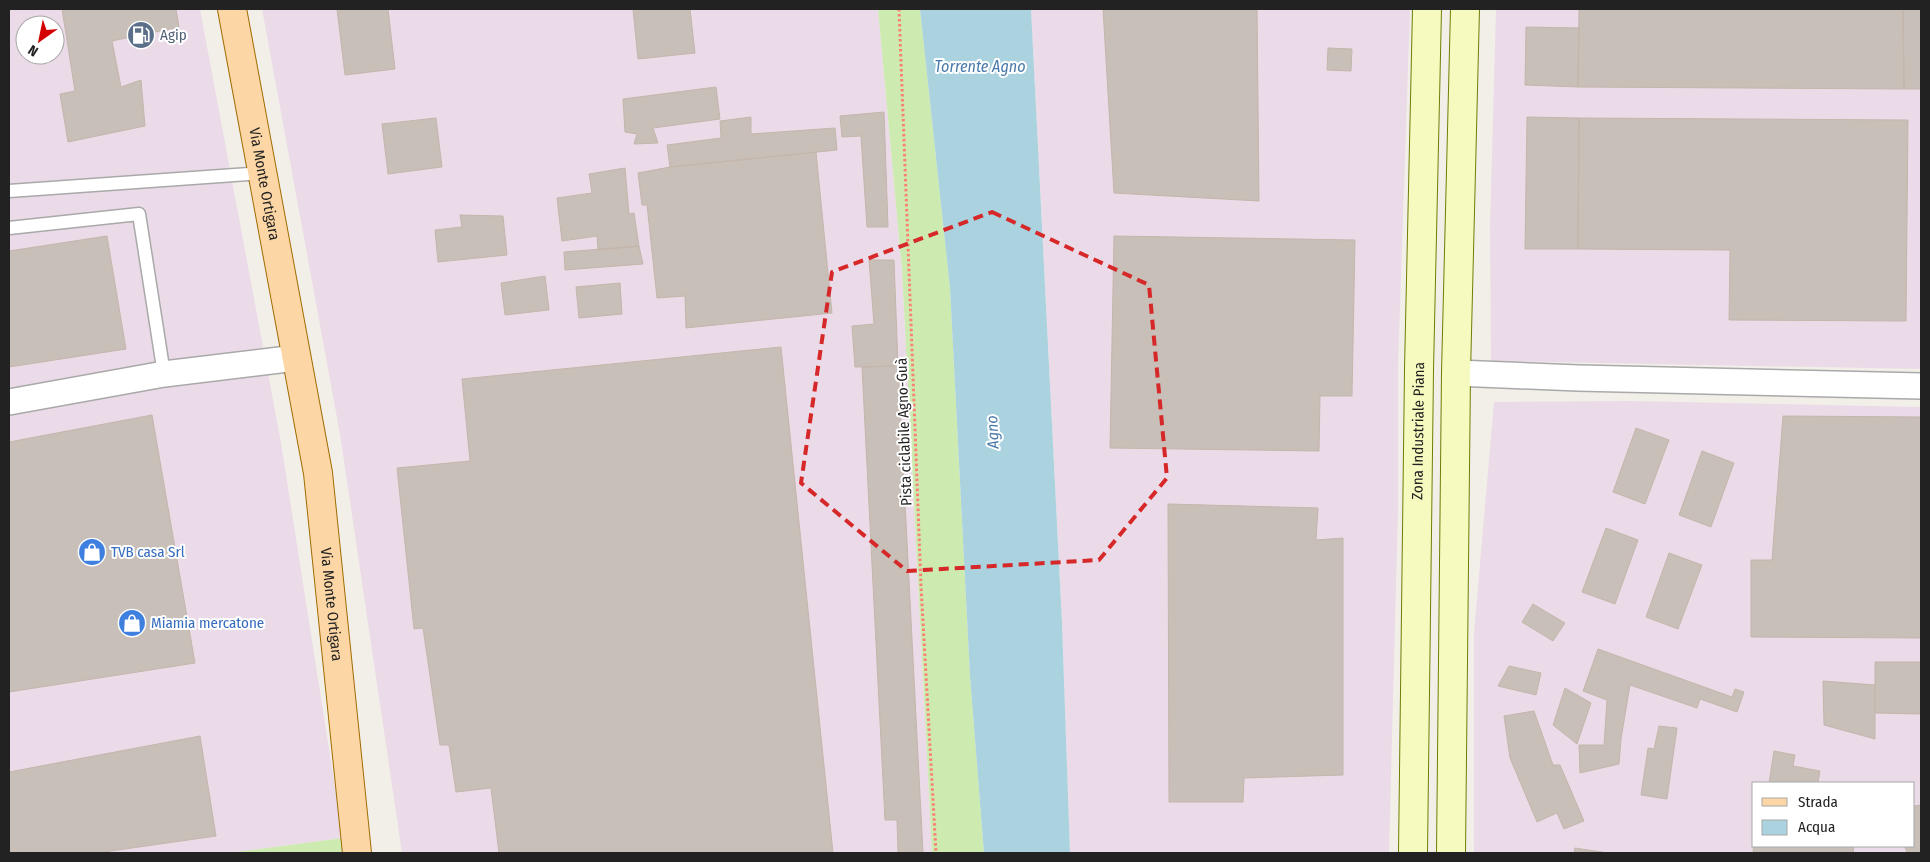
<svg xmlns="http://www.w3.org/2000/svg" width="1930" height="862" font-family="'Fira Sans Condensed',sans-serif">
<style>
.industrial{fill:#ebdbe8;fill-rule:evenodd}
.grass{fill:#cdebb0}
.water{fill:#aad3df}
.building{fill:#c7bfb8;stroke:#c4b6ab}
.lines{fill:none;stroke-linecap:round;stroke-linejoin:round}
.service-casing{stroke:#a9a9a9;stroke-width:15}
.minor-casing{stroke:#a9a9a9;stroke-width:28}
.secondary-casing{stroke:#707d05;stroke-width:30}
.primary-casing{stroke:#a06b00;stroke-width:30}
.path{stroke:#fa8072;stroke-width:3;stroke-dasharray:2.5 2.5;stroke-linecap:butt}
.service{stroke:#fff;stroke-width:12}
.minor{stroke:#fff;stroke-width:25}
.secondary{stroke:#f7fabf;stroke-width:28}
.primary{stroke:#fcd6a4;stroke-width:28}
.marked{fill:none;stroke:#d62828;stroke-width:4;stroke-dasharray:10 6;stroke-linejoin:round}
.labels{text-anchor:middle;stroke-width:4;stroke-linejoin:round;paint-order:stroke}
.service-label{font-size:15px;fill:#4e5e75;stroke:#fff;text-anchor:start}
.street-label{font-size:15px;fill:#222;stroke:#fff}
.shop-label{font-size:15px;fill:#366cbe;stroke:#fff;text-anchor:start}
.water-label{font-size:16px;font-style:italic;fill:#4a7aab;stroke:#fff}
</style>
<rect width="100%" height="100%" fill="#f2efe9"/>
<path class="industrial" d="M9,9h191l81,434 62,395 -114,15h-220zM25,25h30v30h-30z
M262,9h616l24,261 30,583h-530l-62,-419z
M1031,9h379l-12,356v144l-9,344h-319l-8,-230z
M1496,9h425v360l-430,-8 -1,-135z
M1630,401l291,6v446h-447v-220l20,-231zM1754,783h160v63h-160z"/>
<path class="grass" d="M878,9h42l30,279 20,388 14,177h-52l-30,-583z
M343,838l2,15h-116z"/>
<path class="water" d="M920,9h111l31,614 8,230h-86l-14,-177 -20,-388z"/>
<path class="building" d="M62,9h114l3,18 -67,14 9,46 20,-7 4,46 -77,16 -8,-48 15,-3z
M337,9h51l7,60 -50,6z
M633,9h57l5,44 -57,6z
M1103,9h154l2,192 -145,-8z
M1579,9h324l1,80 -326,-2z
M1903,9h18v80h-17z
M1526,27l53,1 -1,59 -53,-2z
M1328,48l24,1 -1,22 -24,-1z
M716,87l4,32 -67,9 5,15 -24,1 3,-10 -12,-2 -2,-33z
M884,112l4,115h-21l-6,-91 -19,1 -2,-21z
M751,117v17l84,-6 2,22 -167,17 -3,-22 54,-7 -1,-17z
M1527,117l52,1 -1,131h-53z
M436,118l6,49 -54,7 -6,-50z
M1579,118l329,2 -2,201 -177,-1 1,-70 -152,-1z
M816,152l16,161 -146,15 -1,-32 -28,2 -10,-93h-5l-4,-32 32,-6z
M625,168l4,46 5,-1 5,33 -41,4 -1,-14 -35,5 -5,-43 35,-5 -3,-19z
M460,215l43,1 4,39 -69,7 -3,-32 27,-3z
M107,236l19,113 -117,18v-116z
M1114,236l241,4 -3,156h-32l-1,55 -209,-3z
M639,246l4,18 -78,6 -1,-18z
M869,260h25l4,106 -43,1 -3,-41 22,-2z
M545,276l4,34 -44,5 -4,-32z
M620,283l2,31 -43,4 -3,-31z
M781,347l52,506h-334l-8,-65 -35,4 -7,-47h-9l-17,-117 -9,1 -17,-161 73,-7 -8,-82z
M898,366l25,487h-25l-1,-33h-12l-23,-453z
M152,415l43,248 -186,29v-250z
M1783,416l138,1v221l-170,-1v-77h21z
M1636,428l33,12 -24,64 -32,-12z
M1702,451l32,12 -23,64 -32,-12z
M1168,504l150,4 -2,32 27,-2v237l-99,3 -1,24h-74z
M1606,528l32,12 -23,64 -33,-12z
M1669,553l33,12 -24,64 -32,-12z
M1533,604l32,19 -12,18 -31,-19z
M1598,649l134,48 3,-8 9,3 -7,20 -37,-13 -3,9 -67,-23 -9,54 -2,25 -39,9 -1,-28h25l3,-45 -24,-9z
M1875,662h46v52l-46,-1z
M1509,666l32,7 -5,22 -38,-9z
M1823,681l52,4v54l-51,-14z
M1565,688l26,15 -14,41 -24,-19z
M1534,711l19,54h7l24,56 -20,8 -7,-16 -20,9 -27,-64 -6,-42z
M1659,726l18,2 -10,71 -26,-4 7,-47 6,1z
M200,736l16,100 -119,17h-88v-81z
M1774,751l21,4 -2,11 27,5 -2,12h-49z
M1921,805v48h-14l-2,-7h9v-40z
M1754,841v5h100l-1,7h-100z
M1575,848l33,5h-34z"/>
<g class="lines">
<g class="service-casing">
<path id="service" d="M9,191l253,-18
M9,228l130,-14 25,160"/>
</g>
<g class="minor-casing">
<path id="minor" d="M1456,373l122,5 343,8
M9,402l155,-28 132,-16"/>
</g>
<g class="secondary-casing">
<g id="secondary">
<path id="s1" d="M1413,853l6,-483 8,-361"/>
<path d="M1451,853l5,-480 9,-364"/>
</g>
</g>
<g class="primary-casing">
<g id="primary">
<path id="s2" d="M232,9l86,464 39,380"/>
</g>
</g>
<path class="path" d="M899,9l22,577 15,267"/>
<use href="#service" class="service"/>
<use href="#minor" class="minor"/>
<use href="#secondary" class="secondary"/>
<use href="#primary" class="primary"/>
</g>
<path class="marked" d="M992,212l157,73 18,193 -68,82 -192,11 -106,-88 31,-211z"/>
<defs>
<g id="fuel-disc" transform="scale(1.4375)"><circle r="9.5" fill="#5c6f8a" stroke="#fff"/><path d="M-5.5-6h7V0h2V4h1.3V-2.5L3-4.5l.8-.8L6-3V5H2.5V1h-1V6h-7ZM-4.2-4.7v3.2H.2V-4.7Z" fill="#fff"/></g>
<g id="shop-disc" transform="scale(1.4375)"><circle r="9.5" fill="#3f7fe0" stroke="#fff"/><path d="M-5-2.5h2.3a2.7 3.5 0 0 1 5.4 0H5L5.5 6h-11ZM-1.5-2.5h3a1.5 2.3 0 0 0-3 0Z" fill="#fff"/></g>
</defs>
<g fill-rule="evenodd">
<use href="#fuel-disc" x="141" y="35"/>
<use href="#shop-disc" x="92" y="552"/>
<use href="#shop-disc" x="132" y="623"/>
</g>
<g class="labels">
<g class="service-label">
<text x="160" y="40">Agip</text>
</g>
<g class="street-label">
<text dy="5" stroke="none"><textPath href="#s2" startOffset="178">Via Monte Ortigara</textPath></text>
<text dy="5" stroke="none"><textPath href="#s1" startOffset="422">Zona Industriale Piana</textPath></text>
<text transform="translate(904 432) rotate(-92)" y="5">Pista ciclabile Agno-Guà</text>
<text dy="5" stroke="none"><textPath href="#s2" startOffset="604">Via Monte Ortigara</textPath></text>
</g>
<g class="shop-label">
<text x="111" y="557">TVB casa Srl</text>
<text x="151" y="628">Miamia mercatone</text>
</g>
<g class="water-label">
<text x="980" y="72">Torrente Agno</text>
<text transform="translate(992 432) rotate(-93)" y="6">Agno</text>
</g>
</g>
<rect width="1930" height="862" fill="none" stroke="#222222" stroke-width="20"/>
<rect x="1752" y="782" width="162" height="65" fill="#ffffff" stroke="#a7a7a7"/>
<rect x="1762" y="798" width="25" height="8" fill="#fcd6a4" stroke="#a7a7a7"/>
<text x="1798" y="807" font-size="15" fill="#222222">Strada</text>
<rect x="1762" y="820" width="25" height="15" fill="#aad3df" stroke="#a7a7a7"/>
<text x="1798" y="832" font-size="15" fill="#222222">Acqua</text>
<g transform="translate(40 40) rotate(213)"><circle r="24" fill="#ffffff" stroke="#a7a7a7"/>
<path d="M0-4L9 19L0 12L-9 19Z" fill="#d40000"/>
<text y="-8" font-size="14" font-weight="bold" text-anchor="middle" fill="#222222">N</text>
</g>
</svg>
